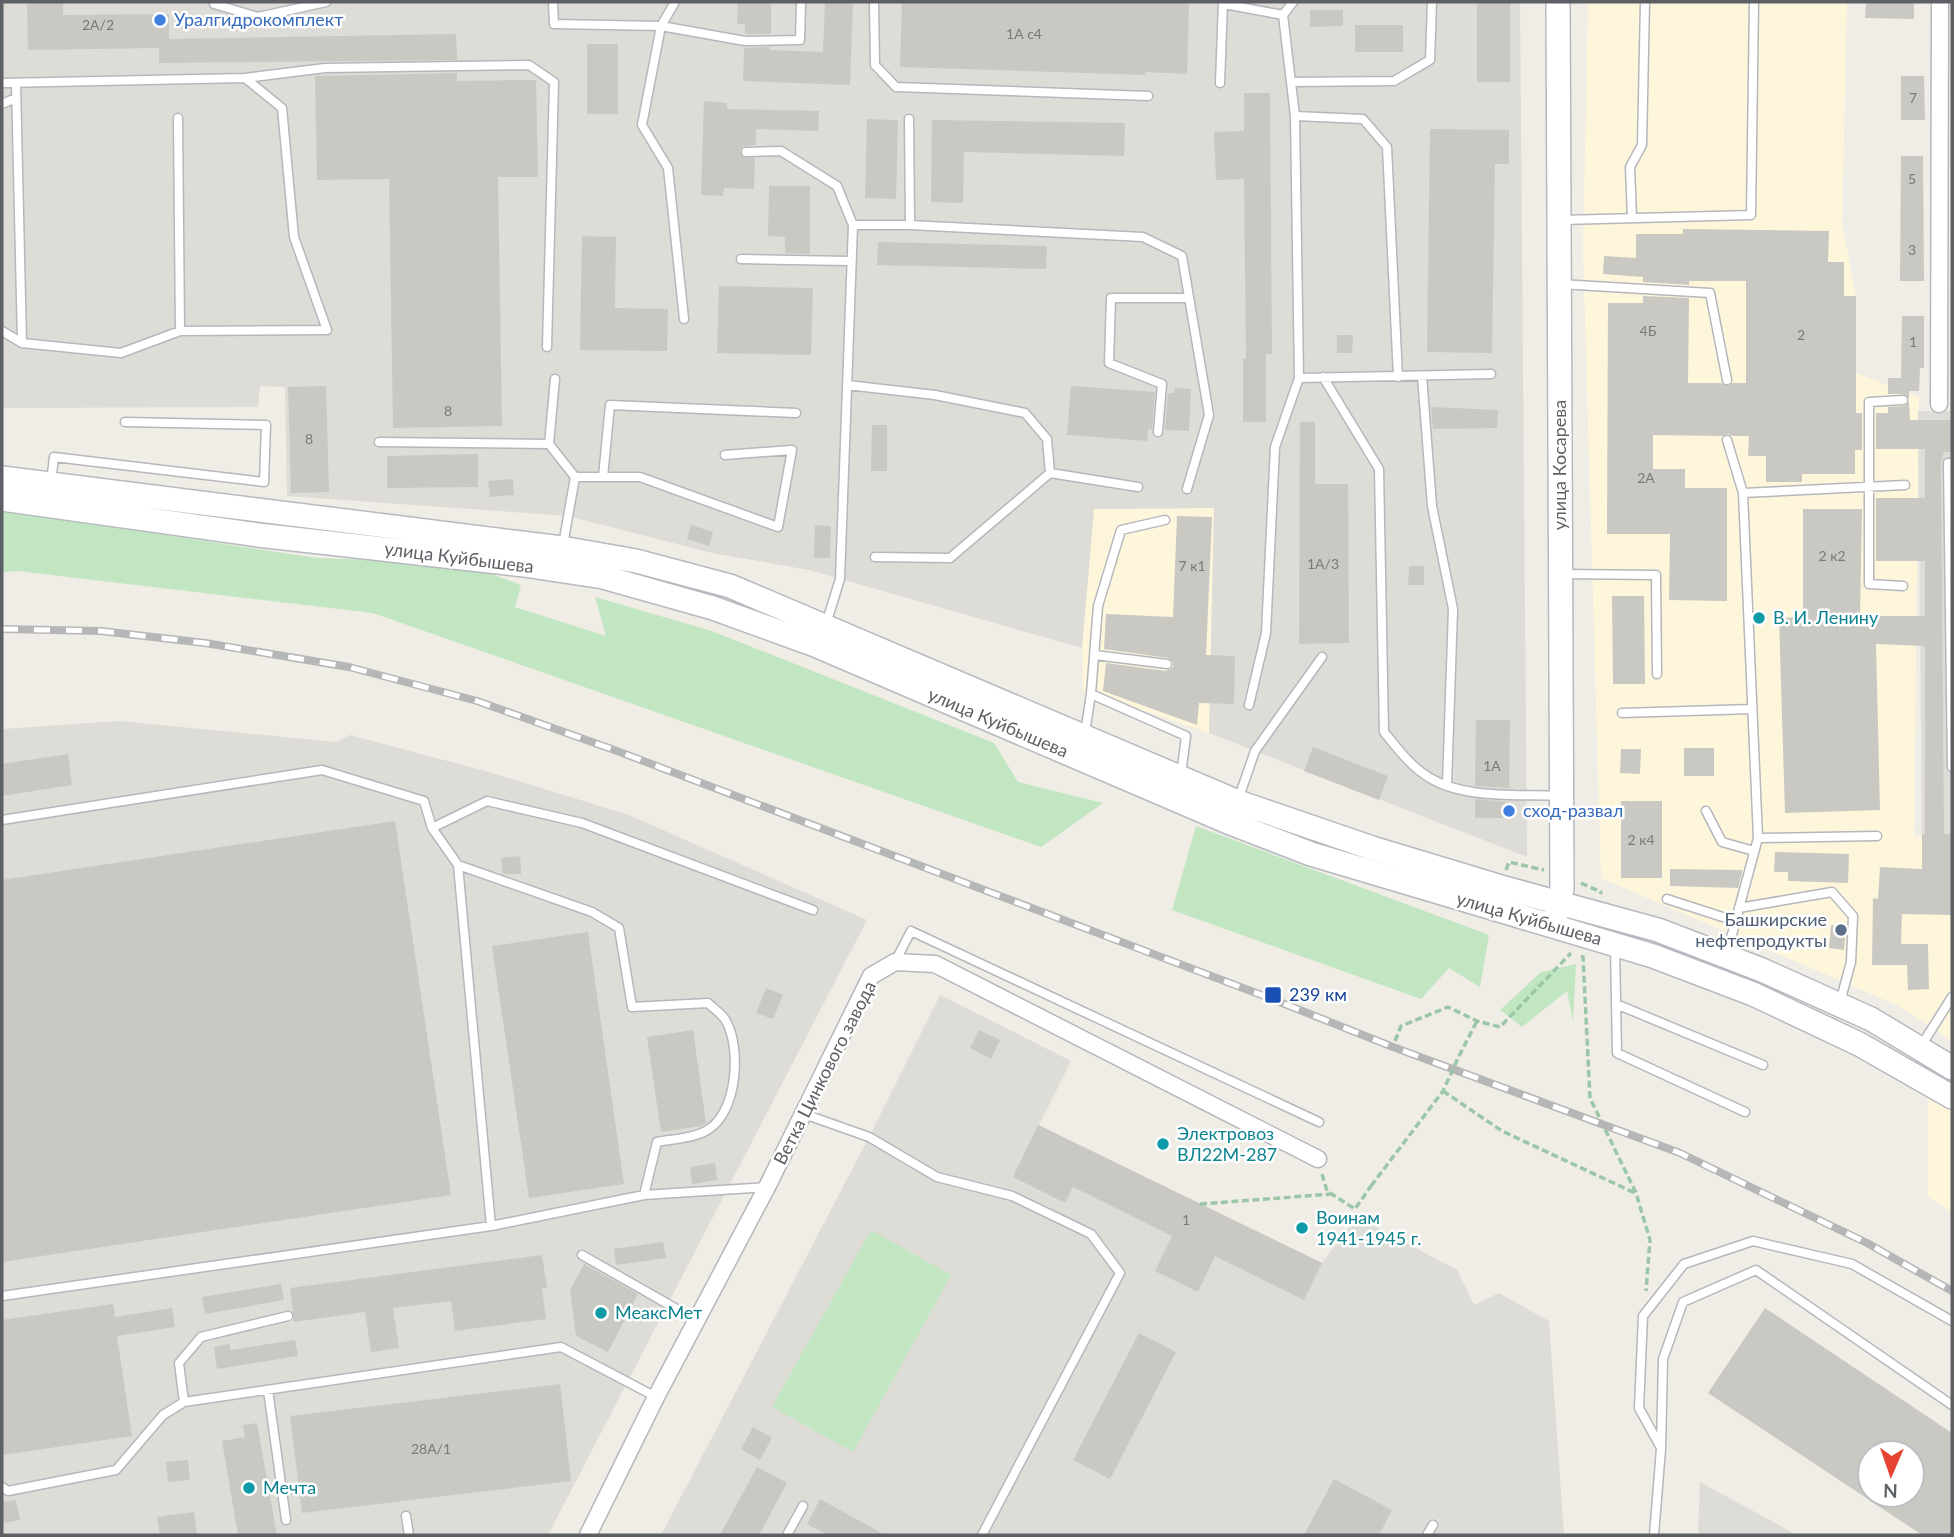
<svg xmlns="http://www.w3.org/2000/svg" width="1954" height="1537" font-family="Lato,sans-serif">
<style>
.commercial{fill:#fdf6db}
.industrial{fill:#dedcd7}
.green{fill:#c2e6c2}
.building{fill:#cac8c2;fill-rule:evenodd}
.lines{fill:none;stroke-linecap:round;stroke-linejoin:round}
.lane-casing{stroke:#b5b7bc;stroke-width:11}
.street-casing{stroke:#b5b7bc;stroke-width:19}
.secondary-casing{stroke:#b6b9bf;stroke-width:26}
.path{stroke:#9bc7a8;stroke-width:3.5;stroke-dasharray:7 3.5;stroke-linecap:butt}
.lane{stroke:#fff;stroke-width:8}
.street{stroke:#fff;stroke-width:16}
.secondary{stroke:#fff;stroke-width:23}
.rail-casing{stroke:#b5b6b6;stroke-width:8}
.rail{stroke:#fff;stroke-width:5;stroke-dasharray:16;stroke-linecap:butt}
.path-bridge{stroke:#9bc7a8;stroke-width:3.5;stroke-dasharray:7 3.5;stroke-linecap:butt}
.shop-dot{fill:#3f7fe0;stroke:#fff;stroke-width:2.5}
.culture-dot{fill:#0f9aa8;stroke:#fff;stroke-width:2.5}
.service-dot{fill:#5c6f8a;stroke:#fff;stroke-width:2.5}
.transit-dot{fill:#1a4fb4;stroke:#fff;stroke-width:2.5}
.labels{text-anchor:middle;stroke-width:5;stroke-linejoin:round;paint-order:stroke}
.number-label{font-size:14px;fill:#787a7c}
.shop-label{font-size:18px;fill:#366cbe;stroke:#fff;text-anchor:start}
.street-label{font-size:18px;fill:#5d6065;stroke:#fff}
.culture-label{font-size:18px;fill:#0d838f;stroke:#fff;text-anchor:start}
.service-label{font-size:18px;fill:#4e5e75;stroke:#fff;text-anchor:end}
.transit-label{font-size:18px;fill:#164399;stroke:#fff;text-anchor:start}
</style>
<rect width="100%" height="100%" fill="#efede5"/>
<path class="commercial" d="M1588,2h259l-5,221 14,73v77l63,24 -5,439 38,7v198l-53,-35 -298,-128 -18,-630z
M1214,508l-5,225 -126,-43 -1,-42 12,-139z
M1928,1094l24,14v104l-24,-15z"/>
<path class="industrial" d="M2,2h1518l7,855 -318,-124 5,-225 -120,1 -12,139 -273,-78 -97,-17 -144,-37 -281,-20 -2,-109 -25,-1 -2,21 -256,1z
M1918,411h34v423h-30z
M119,721l217,21 14,-7 139,37 140,43 238,105 -319,615h-546v-806z
M940,995l131,66 -32,64 283,138 35,-46 100,53 17,35 25,-12 50,28 15,214h-903l208,-398z
M1700,1482l97,53h-99z"/>
<path class="green" d="M2,510l315,48 145,5 59,22 -6,22 91,29 -11,-39 117,34 282,112 24,39 85,21 -62,44 -668,-234 -355,-42 -16,1z
M1196,826l293,109 -9,52 -31,-19 -28,31 -249,-89z
M1576,964l-3,58 -6,-31 -45,36 -22,-17 41,-38z
M871,1230l80,45 -98,177 -81,-45z"/>
<path class="building" d="M27,2h36v13l106,-1v25l287,-5 1,26 -298,3v-15l-131,2z
M738,2h33v32h-26v-10h-8z
M825,2h28l-3,83 -107,-4 1,-33 26,-1v3l53,2z
M902,2h287l-2,72 -42,-2v3l-245,-8z
M1477,2h33v80h-33z
M1866,2h48v17l-49,-1z
M1310,10h33v16l-33,1z
M1355,25h48v27h-48z
M587,44h31v70h-31z
M457,73v8l79,-1 2,97h-40l4,249 -109,2 -4,-249 -72,1 -2,-104z
M1901,76h23l1,44h-24z
M1244,93h26l2,261h-6v68h-23v-63h3l-2,-180 -28,1 -2,-48 30,-1z
M704,101l23,2v6l92,2 -1,20 -62,-2v16l-13,1 -3,5 4,7h11l-1,31 -30,-1 -1,8 -22,-1z
M867,119l31,1 -2,79 -31,-1z
M932,120l193,3 -1,33 -160,-4 -1,51 -32,-1z
M1430,129l79,1v34h-14l-3,189 -65,-1z
M1901,156h22l1,125h-24z
M769,186h41v68l-25,-1v-16l-17,-1z
M1683,229l146,2 -1,31h16v34h12v117h6v37h-7v24h-53v8h-36v-26h-18l1,-20h-17l-4,-2 -6,2 -69,-1v34h32v19h42v113l-58,-1 1,-66h-63l1,-231h35v-7l46,2 -1,85h33l7,3 4,-3h14v-102h-57v4l-46,-3v-5l-40,-3 1,-18 32,2v-24h47z
M582,236l34,1 -1,71 53,1 -1,42 -87,-1z
M878,242l169,4 -1,23 -169,-4z
M719,286l94,2 -2,67 -94,-2z
M1902,316h22v52h-4l-1,23h-10v7l-6,-4h-15v-16h13z
M1337,335h16l-1,18h-15z
M326,386l3,106 -38,1 -3,-106z
M1071,386l84,6 -3,38 -4,-1 -1,12 -80,-6z
M1175,388l16,1 -2,42 -24,-1 3,-37h6z
M1909,402l1,18h42v32h-8l-3,11 3,371h8v81l-50,-1 -1,30h27l1,45 -21,1 -1,-25h-35l1,-67 5,1 2,-32 42,2v-35h3v-188l-49,-2 4,166 -95,3 -6,-195 24,-1v-108h59l-2,107h65v-55h-49v-63h49v-49h-49v-36h12v-6l16,-1z
M1431,407l67,3 -1,18 -64,1z
M1300,422h15v62h33l1,159 -50,1z
M872,425h15v46h-16z
M478,454v33l-91,1v-32z
M513,479l1,16 -24,2 -2,-16z
M1177,516l35,1 -6,138 29,1 -1,48 -35,-1 -2,22 -94,-34 3,-28 60,8 7,-4v-5l-5,-4 -64,-9 2,-35 67,3z
M691,525l22,7 -4,14 -22,-7z
M815,525l16,1 -1,32h-16z
M1409,566h15v19h-16z
M1612,596h32l1,88h-32z
M1476,720h34l-1,68 -34,-2z
M1313,747l75,29 -9,24 -75,-29z
M1684,748h30v28h-30z
M1621,749h20l-1,25 -20,-1z
M68,754l4,31 -70,11v-32z
M1475,799l34,3v16h-34z
M1621,801h41v77h-41z
M395,821l56,374 -449,67v-382z
M1775,852l74,2 -1,29 -60,-2v-9h-14z
M520,856l1,18h-18l-2,-16z
M1670,869l72,1v3l-4,15 -68,-2z
M1831,925l15,2 -2,23 -15,-2z
M588,932l36,252 -95,14 -37,-252z
M766,988l17,7 -10,24 -17,-6z
M693,1030l13,93 -5,3 -40,6 -14,-95z
M979,1030l21,10 -9,19 -21,-11z
M1038,1125l284,138 -18,37 -89,-44 -17,36 -43,-21 17,-35 -99,-49 -8,16 -52,-26z
M715,1163l2,17 -25,4 -2,-17z
M663,1242l3,16 -50,7 -2,-16z
M542,1255l5,33h-5l4,31 -91,12 -4,-30 -58,7 6,40 -28,4 -6,-40 -71,10 -4,-34z
M584,1264l54,30 -30,58 -32,-16 -6,-46z
M281,1284l3,16 -79,14 -3,-17z
M113,1304l2,13 57,-9 3,19 -58,9 15,100 -130,19v-135z
M1765,1308l187,125v102h-30l-214,-142zM1870,1453h42v42h-42z
M1139,1333l37,19 -66,127 -37,-19z
M295,1340l3,16 -81,13 -3,-22 16,-3v6z
M560,1384l11,97 -269,32 -12,-97z
M257,1423l20,112h-39l-16,-94 23,-4 -2,-12z
M753,1427l19,11 -12,22 -19,-11z
M188,1460l2,20 -22,2 -2,-20z
M757,1467l30,16 -28,52h-39z
M1334,1479l58,31 -13,25h-75z
M820,1499l65,36h-57l-21,-11z
M16,1500l4,20 -18,3v-21z
M194,1512l3,23h-37l-3,-18z"/>
<g class="lines">
<g class="lane-casing">
<path id="lane" d="M214,2v2l44,13 68,-15
M553,2l1,22 107,2 84,15 55,-1 1,-38
M675,2l-14,24 -19,99 26,43 16,151
M874,2l1,63 21,22 252,9
M1224,4l59,11 12,101 4,262 -24,69 -9,186 -17,72
M1283,15l10,-13
M245,78l80,-10 204,-3 25,17 -7,265
M1291,82l103,-1 36,-21 2,-58
M2,83l243,-5 37,30 12,129 33,93 -147,1 -59,22 -99,-10 -6,-260
M1220,83l3,-81
M2,104l14,-6
M1295,116l68,3 24,28 11,230
M178,118l2,213
M909,119l1,106
M746,152l35,-1 56,35 16,39
M1632,218l-2,-51 12,-22 3,-143
M1562,220l189,-5 3,-213
M741,259l109,2
M1560,284l150,9 17,87
M2,331l20,12
M1422,376l10,130 21,103 -6,176
M1323,377l56,92 5,263c14,17 27,35 46,46 34,21 89,16 128,18
M1299,378l192,-4
M555,379l-6,65 26,33 -12,68
M847,385l88,10 90,18 22,26 3,34 -100,85 -75,-1
M1158,432l4,-48 -53,-21 2,-65h78
M379,442l170,2
M1952,463h-4l4,304
M1050,473l88,14
M575,477h65l138,50 14,-77 -67,5
M603,477l7,-72 186,8
M51,482l3,-25 210,25 2,-57 -141,-3
M1743,493l162,-8
M1563,574l93,1 1,99
M1903,586l-34,-2v-182l34,-2
M826,624l14,-45 13,-354h57l233,12 39,19 27,159 -22,74
M1095,655l72,9
M1091,694l95,42 -5,39
M1622,713l130,-4
M1085,733l6,-39 7,-88 23,-76 44,-10
M1238,800l17,-49 67,-94
M1706,811l16,31 32,9
M2,820l320,-50 102,31 8,27 26,37 134,47 27,16 13,79 76,-4c6,6 16,12 19,20 14,27 10,88 -18,106 -13,9 -36,10 -52,13l-13,53
M432,828l55,-27 95,22 231,87
M1758,838l119,-2
M458,865l33,361
M1667,899l68,22
M1739,908l93,-16 21,24 -2,46 -11,40
M1615,947l2,106 128,59
M1727,953l31,-115 -15,-345 -16,-53
M895,962l16,-31 408,191
M1616,1004l147,61
M1921,1046l31,-49
M804,1114l65,23 68,40 75,19 79,38 29,39 -138,262
M582,1255l114,65
M2,1296l489,-70 153,-31 123,-8
M268,1390l18,130
M184,1402l-5,-39 22,-26 87,-21
M1660,1446l-21,-38 4,-92 41,-52 69,-23 99,23 100,57
M2,1487l6,4 108,-21 47,-55 21,-13 377,-55 95,50
M406,1516l3,19
M787,1535l16,-29
M1427,1535l6,-10
M1654,1535l7,-86 2,-90 20,-57 73,-32 196,135"/>
</g>
<g class="street-casing">
<path id="street" d="M1939,404l1,-402
M588,1535l68,-138 111,-210 104,-211 24,-14 40,2 383,195"/>
</g>
<g class="secondary-casing">
<path id="secondary" d="M2,478l560,70 74,13 94,25 508,216 134,46 129,39 157,43 104,40 109,49 81,49
M2,499l256,36 266,30 79,12 110,31 102,37 413,177 83,32 342,102 100,38 106,50 93,53
M1555,918l7,-29 -4,-887"/>
</g>
<path class="path" d="M1506,870l3,-8 35,8
M1581,883l20,9 -1,2
M1581,956l2,1 7,141 46,95 14,47 -4,51
M1395,1041l6,-15 47,-19 29,14 23,6 71,-74
M1459,1056l18,-35
M1443,1091l59,40 133,62
M1322,1174l5,17 28,18 16,-23
M1200,1204l132,-10"/>
<use href="#lane" class="lane"/>
<use href="#street" class="street"/>
<use href="#secondary" class="secondary"/>
<g class="rail-casing">
<path id="rail" d="M2,629l99,2 104,12 144,24 128,34 140,50 655,248 121,48 287,106 187,90 85,48"/>
</g>
<use href="#rail" class="rail"/>
<path class="path-bridge" d="M1371,1186l72,-95 16,-35"/>
</g>
<g class="shop-dot">
<circle cx="160" cy="20" r="7"/>
<circle cx="1509" cy="811" r="7"/>
</g>
<g class="culture-dot">
<circle cx="1759" cy="618" r="7"/>
<circle cx="1163" cy="1144" r="7"/>
<circle cx="1302" cy="1228" r="7"/>
<circle cx="601" cy="1313" r="7"/>
<circle cx="249" cy="1488" r="7"/>
</g>
<circle class="service-dot" cx="1841" cy="930" r="7"/>
<rect class="transit-dot" x="1264" y="986" width="18" height="18" rx="3.5"/>
<g class="labels">
<g class="number-label">
<text x="98" y="30">2А/2</text>
<text x="1024" y="39">1А с4</text>
<text x="1913" y="103">7</text>
<text x="1912" y="184">5</text>
<text x="1912" y="255">3</text>
<text x="1648" y="336">4Б</text>
<text x="1801" y="340">2</text>
<text x="1913" y="347">1</text>
<text x="448" y="416">8</text>
<text x="309" y="444">8</text>
<text x="1646" y="483">2А</text>
<text x="1832" y="561">2 к2</text>
<text x="1323" y="569">1А/3</text>
<text x="1192" y="571">7 к1</text>
<text x="1492" y="771">1А</text>
<text x="1641" y="845">2 к4</text>
<text x="1186" y="1225">1</text>
<text x="431" y="1454">28А/1</text>
</g>
<g class="shop-label">
<text x="174" y="26">Уралгидрокомплект</text>
<text x="1523" y="817">сход-развал</text>
</g>
<g class="street-label">
<text transform="translate(1560 465) rotate(-90)" y="6">улица Косарева</text>
<text transform="translate(459 558) rotate(7)" y="6">улица Куйбышева</text>
<text transform="translate(998 723) rotate(23)" y="6">улица Куйбышева</text>
<text transform="translate(1529 919) rotate(16)" y="6">улица Куйбышева</text>
<text transform="translate(825 1073) rotate(-63)" y="6">Ветка Цинкового завода</text>
</g>
<g class="culture-label">
<text x="1773" y="624">В. И. Ленину</text>
<text x="1177" y="1140">Электровоз<tspan x="1177" dy="21">ВЛ22М-287</tspan></text>
<text x="1316" y="1224">Воинам<tspan x="1316" dy="21">1941-1945 г.</tspan></text>
<text x="615" y="1319">МеаксМет</text>
<text x="263" y="1494">Мечта</text>
</g>
<g class="service-label">
<text x="1827" y="926">Башкирские<tspan x="1827" dy="21">нефтепродукты</tspan></text>
</g>
<g class="transit-label">
<text x="1289" y="1001">239 км</text>
</g>
</g>
<rect width="1954" height="1537" fill="none" stroke="#5d6065" stroke-width="7"/>
<g transform="translate(1891 1474) rotate(182)"><circle r="33" fill="#ffffff" stroke="#bebfc1" stroke-width="2"/>
<path d="M0-5L12 26L0 18L-12 26Z" fill="#e74333"/>
<text y="-10" font-size="19" font-weight="bold" text-anchor="middle" fill="#5d6065">N</text>
</g>
</svg>
